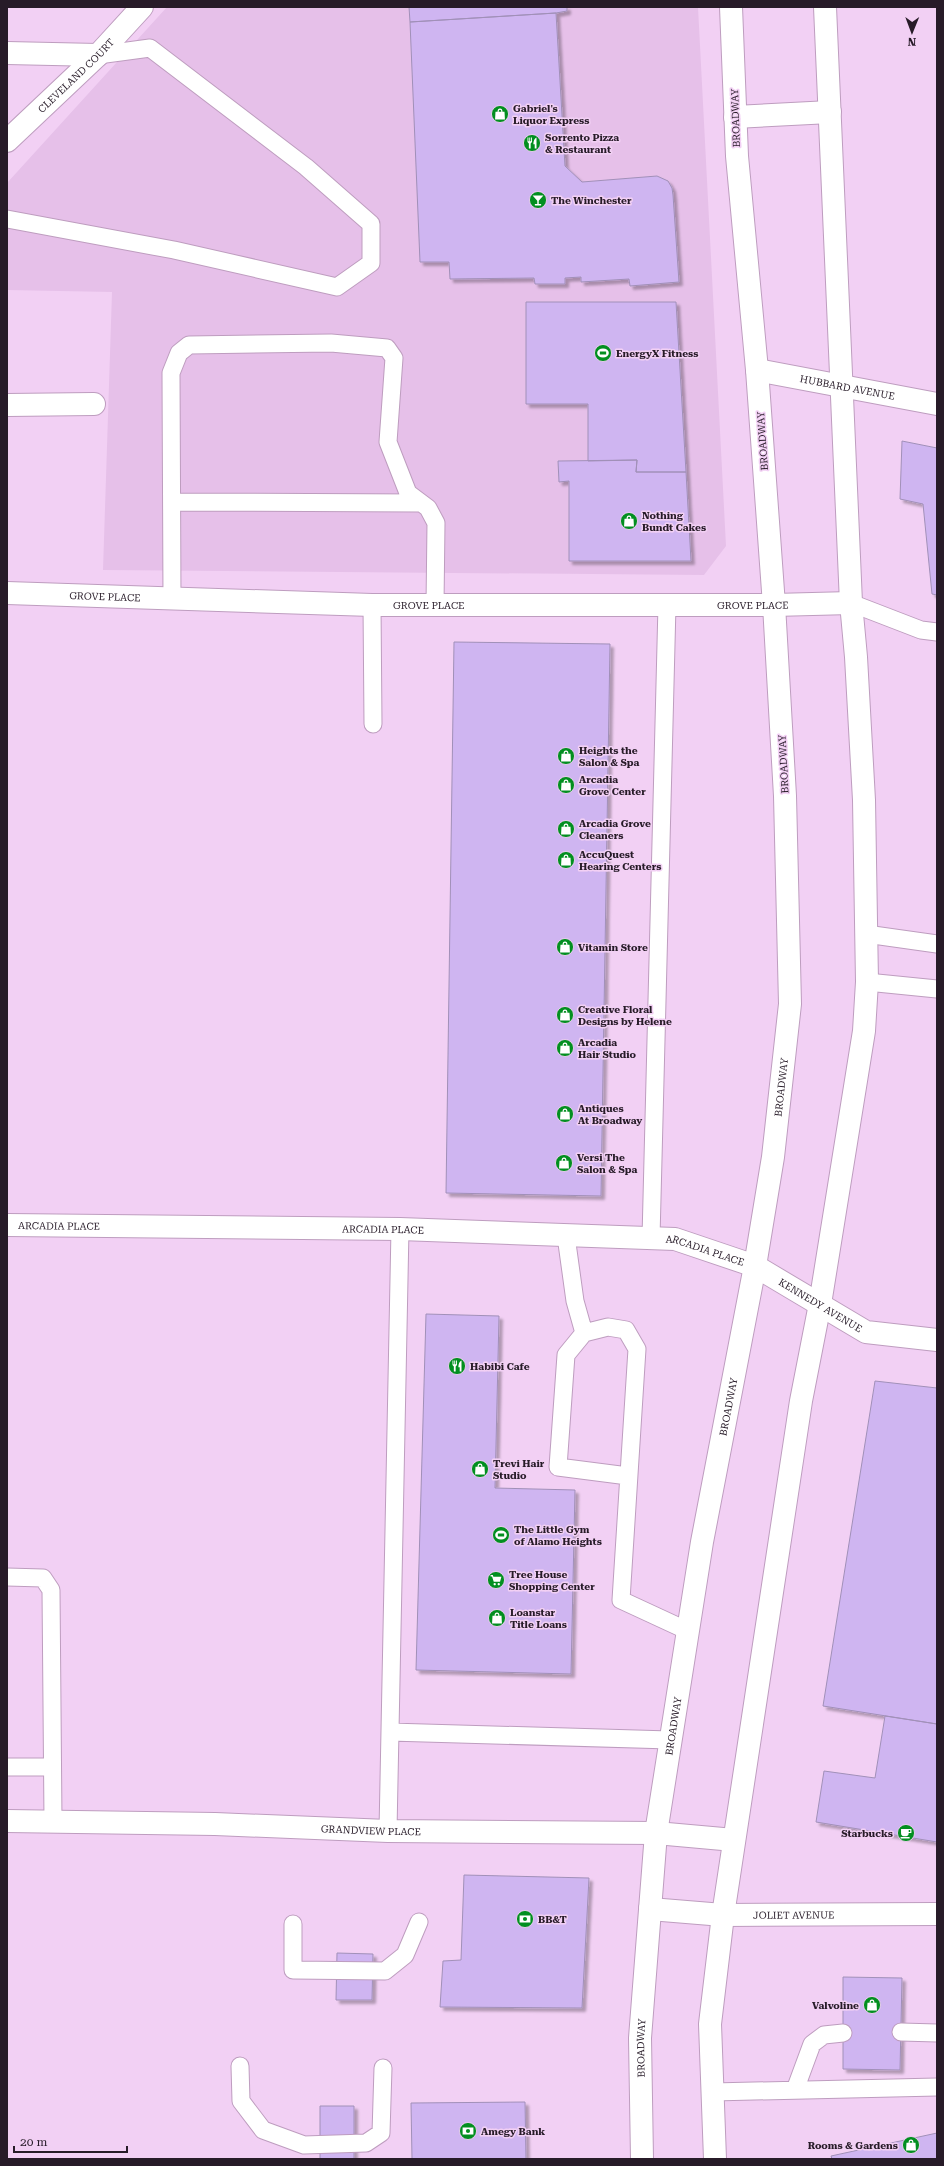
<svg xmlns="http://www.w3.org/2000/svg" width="944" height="2166" font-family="'Roboto Serif',serif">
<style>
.built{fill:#e6c0e9}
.building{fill:#cfb5f1;stroke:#a190b8;filter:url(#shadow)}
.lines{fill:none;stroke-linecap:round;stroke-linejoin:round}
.service-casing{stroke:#be9dbf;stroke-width:19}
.minor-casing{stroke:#be9dbf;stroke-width:24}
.tertiary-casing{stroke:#be9dbf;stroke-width:24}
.primary-casing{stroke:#be9dbf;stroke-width:24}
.service{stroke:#fff;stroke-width:17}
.minor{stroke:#fff;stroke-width:22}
.tertiary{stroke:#fff;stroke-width:22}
.primary{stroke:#fff;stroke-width:22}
.labels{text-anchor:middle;stroke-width:3;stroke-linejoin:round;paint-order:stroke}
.street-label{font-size:10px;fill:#271b28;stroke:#f2d0f4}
.poi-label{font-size:10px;font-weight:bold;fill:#271b28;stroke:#f2d0f4;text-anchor:start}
</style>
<defs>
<filter id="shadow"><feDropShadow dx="3.5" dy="3.5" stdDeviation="1" flood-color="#0004"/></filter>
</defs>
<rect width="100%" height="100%" fill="#f2d0f4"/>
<path class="built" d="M167,7h531l28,539 -22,29 -601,-5 9,-278 -105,-2v-107z"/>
<path class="building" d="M409,7h158v4l-11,2 -146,9z
M556,13l9,153 17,16 75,-6 11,5 4,7 1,7 6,87 -49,4 -1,-7 -48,3v-5l-16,1v6h-30l-1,-6 -84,1 -1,-17h-29l-10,-240z
M526,302h150l10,170h-50l1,-12 -49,1v-57h-62z
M902,441l35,7v147l-5,-1 -9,-90 -23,-5z
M637,460l-1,12h50l5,89h-122v-80l-10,1 -1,-21z
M454,642l156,2 -9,552 -155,-3z
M426,1314l73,2 -4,172 80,2 -4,184 -155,-4z
M875,1381l62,7v336l-114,-18z
M885,1716l52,8v118l-121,-20 8,-51 51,7z
M464,1875l125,3 -7,130 -142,-1 3,-46 18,-1z
M337,1953l36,1 -1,46h-36z
M843,1977l59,1 -2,92 -57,-1z
M525,2102l1,57h-114l-1,-56z
M320,2106h34v53h-34z
M937,2133v26h-105l-1,-3z"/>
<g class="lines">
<g class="service-casing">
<path id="service" d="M7,219l167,31 163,37 34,-24v-39l-65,-57 -156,-119 -52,7
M172,502l248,1
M172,598l-1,-225 8,-20 10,-8 142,-2 56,5 7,10 -6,84 20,51 20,15 8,15 -1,82
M851,603l70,27 16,2
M372,605l1,119
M866,934l71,10
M867,982l70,7
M566,1236l9,65 9,32
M651,1238l16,-633
M628,1476l-70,-9 8,-112 18,-22 24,-6 18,3 11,19 -16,251 67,31
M7,1577l36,1 8,12 2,231
M390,1732l280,8
M7,1767h45
M388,1831l12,-602
M293,1924v46l92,1 20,-16 14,-33
M901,2032l36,1
M240,2066l1,35 22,29 41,15 62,-2 15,-10 2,-65
M795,2090l17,-46 12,-9 19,-2
M713,2092l224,-5"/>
</g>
<g class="minor-casing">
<g id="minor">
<path d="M7,53l91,2"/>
<path id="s1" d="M7,141l91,-86 44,-48"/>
<path id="s2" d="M757,370l180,34"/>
<path d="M7,405l87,-1"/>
<path id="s3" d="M7,1225l393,4 275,10 80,27 111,66 71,8"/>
<path id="s4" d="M7,1821l208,3 173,7 268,2 78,7"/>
<path id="s5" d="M650,1909l73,6 214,-1"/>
</g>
</g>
<g class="tertiary-casing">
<g id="tertiary">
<path id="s6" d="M7,593l365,12h402l77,-2"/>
</g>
</g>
<g class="primary-casing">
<g id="primary">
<path d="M735,117l95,-5"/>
<path id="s7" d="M642,2159l-2,-121 16,-205 46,-291 53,-276 18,-109 17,-153 -5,-208 -11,-191 -17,-235 -20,-214 -6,-149"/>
<path d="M715,2159l-5,-135 13,-109 78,-514 19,-97 44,-273 3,-49 -3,-182 -8,-143 -5,-54 -26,-596"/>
</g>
</g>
<use href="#service" class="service"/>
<use href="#minor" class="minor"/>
<use href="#tertiary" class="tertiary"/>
<use href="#primary" class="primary"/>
</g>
<defs>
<g id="shop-disc" transform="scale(0.9)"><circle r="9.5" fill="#028f20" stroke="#f2d0f4"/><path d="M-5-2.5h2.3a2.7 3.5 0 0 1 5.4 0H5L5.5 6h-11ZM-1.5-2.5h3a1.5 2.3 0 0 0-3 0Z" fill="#fff"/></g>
<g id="restaurant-disc" transform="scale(0.9)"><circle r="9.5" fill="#028f20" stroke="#f2d0f4"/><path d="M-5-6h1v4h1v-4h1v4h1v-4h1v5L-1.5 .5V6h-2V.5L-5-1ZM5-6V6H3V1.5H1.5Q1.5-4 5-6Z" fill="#fff"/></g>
<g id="bar-disc" transform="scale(0.9)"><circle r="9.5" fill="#028f20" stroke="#f2d0f4"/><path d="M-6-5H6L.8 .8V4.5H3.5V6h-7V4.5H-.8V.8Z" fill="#fff"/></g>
<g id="stadium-disc" transform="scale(0.9)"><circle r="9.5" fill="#028f20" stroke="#f2d0f4"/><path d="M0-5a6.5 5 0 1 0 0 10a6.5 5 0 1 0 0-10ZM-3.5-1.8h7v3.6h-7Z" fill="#fff"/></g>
<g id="supermarket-disc" transform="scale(0.9)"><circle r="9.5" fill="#028f20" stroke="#f2d0f4"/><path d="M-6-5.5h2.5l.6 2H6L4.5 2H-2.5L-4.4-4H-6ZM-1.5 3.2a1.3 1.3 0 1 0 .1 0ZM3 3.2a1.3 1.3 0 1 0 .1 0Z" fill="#fff"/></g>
<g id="cafe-disc" transform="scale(0.9)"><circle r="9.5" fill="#028f20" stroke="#f2d0f4"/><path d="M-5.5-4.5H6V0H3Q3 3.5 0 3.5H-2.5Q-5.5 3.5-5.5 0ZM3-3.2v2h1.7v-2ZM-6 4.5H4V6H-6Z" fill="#fff"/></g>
<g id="bank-disc" transform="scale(0.9)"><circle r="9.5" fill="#028f20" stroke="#f2d0f4"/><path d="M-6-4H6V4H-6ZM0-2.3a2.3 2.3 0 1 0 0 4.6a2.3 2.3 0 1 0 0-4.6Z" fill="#fff"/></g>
</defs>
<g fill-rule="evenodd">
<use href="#shop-disc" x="500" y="114"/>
<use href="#restaurant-disc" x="532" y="143"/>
<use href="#bar-disc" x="538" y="200"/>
<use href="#stadium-disc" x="603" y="353"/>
<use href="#shop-disc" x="629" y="521"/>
<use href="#shop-disc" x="566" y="756"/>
<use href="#shop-disc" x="566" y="785"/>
<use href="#shop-disc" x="566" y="829"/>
<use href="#shop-disc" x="566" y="860"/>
<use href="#shop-disc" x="565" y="947"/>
<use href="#shop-disc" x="565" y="1015"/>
<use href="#shop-disc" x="565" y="1048"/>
<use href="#shop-disc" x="565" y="1114"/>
<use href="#shop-disc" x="564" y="1163"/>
<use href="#restaurant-disc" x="457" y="1366"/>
<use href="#shop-disc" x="480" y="1469"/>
<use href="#stadium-disc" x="501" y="1535"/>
<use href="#supermarket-disc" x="496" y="1580"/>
<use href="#shop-disc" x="497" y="1618"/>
<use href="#cafe-disc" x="906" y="1833"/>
<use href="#bank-disc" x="525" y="1919"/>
<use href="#shop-disc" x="872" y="2005"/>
<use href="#bank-disc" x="468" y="2131"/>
<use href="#shop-disc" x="911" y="2145"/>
</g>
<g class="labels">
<g class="street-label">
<text dy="4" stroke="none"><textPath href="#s1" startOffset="95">CLEVELAND COURT</textPath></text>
<text transform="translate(735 118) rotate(-92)" y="4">BROADWAY</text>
<text dy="4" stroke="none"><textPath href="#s2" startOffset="92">HUBBARD AVENUE</textPath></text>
<text transform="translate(762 441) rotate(-94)" y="4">BROADWAY</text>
<text dy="4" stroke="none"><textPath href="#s6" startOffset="98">GROVE PLACE</textPath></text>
<text dy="4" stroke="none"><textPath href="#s6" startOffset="746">GROVE PLACE</textPath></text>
<text dy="4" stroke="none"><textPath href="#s6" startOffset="422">GROVE PLACE</textPath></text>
<text transform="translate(783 764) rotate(-93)" y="4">BROADWAY</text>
<text dy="4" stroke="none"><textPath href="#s7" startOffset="1083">BROADWAY</textPath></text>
<text dy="4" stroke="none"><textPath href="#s3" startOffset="52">ARCADIA PLACE</textPath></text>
<text dy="4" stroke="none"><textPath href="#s3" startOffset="376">ARCADIA PLACE</textPath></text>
<text dy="4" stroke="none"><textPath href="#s3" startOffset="700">ARCADIA PLACE</textPath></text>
<text dy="4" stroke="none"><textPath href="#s3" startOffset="829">KENNEDY AVENUE</textPath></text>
<text dy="4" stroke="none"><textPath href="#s7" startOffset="759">BROADWAY</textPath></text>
<text dy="4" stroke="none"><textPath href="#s7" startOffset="435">BROADWAY</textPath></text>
<text dy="4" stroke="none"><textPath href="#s4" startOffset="364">GRANDVIEW PLACE</textPath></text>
<text dy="4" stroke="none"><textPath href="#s5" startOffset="144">JOLIET AVENUE</textPath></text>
<text dy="4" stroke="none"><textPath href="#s7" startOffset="111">BROADWAY</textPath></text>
</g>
<g class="poi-label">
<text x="513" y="112">Gabriel's<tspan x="513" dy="12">Liquor Express</tspan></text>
<text x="545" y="141">Sorrento Pizza<tspan x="545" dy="12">&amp; Restaurant</tspan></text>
<text x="551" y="204">The Winchester</text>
<text x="616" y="357">EnergyX Fitness</text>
<text x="642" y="519">Nothing<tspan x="642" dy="12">Bundt Cakes</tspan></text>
<text x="579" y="754">Heights the<tspan x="579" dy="12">Salon &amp; Spa</tspan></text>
<text x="579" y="783">Arcadia<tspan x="579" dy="12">Grove Center</tspan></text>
<text x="579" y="827">Arcadia Grove<tspan x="579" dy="12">Cleaners</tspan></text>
<text x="579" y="858">AccuQuest<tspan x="579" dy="12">Hearing Centers</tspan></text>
<text x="578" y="951">Vitamin Store</text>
<text x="578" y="1013">Creative Floral<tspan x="578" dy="12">Designs by Helene</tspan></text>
<text x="578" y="1046">Arcadia<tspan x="578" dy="12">Hair Studio</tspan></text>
<text x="578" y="1112">Antiques<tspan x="578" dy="12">At Broadway</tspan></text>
<text x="577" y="1161">Versi The<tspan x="577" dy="12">Salon &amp; Spa</tspan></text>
<text x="470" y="1370">Habibi Cafe</text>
<text x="493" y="1467">Trevi Hair<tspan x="493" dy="12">Studio</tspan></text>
<text x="514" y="1533">The Little Gym<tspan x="514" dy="12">of Alamo Heights</tspan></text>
<text x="509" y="1578">Tree House<tspan x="509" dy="12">Shopping Center</tspan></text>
<text x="510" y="1616">Loanstar<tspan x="510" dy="12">Title Loans</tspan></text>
<text x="893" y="1837" text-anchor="end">Starbucks</text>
<text x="538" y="1923">BB&amp;T</text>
<text x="859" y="2009" text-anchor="end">Valvoline</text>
<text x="481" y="2135">Amegy Bank</text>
<text x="898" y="2149" text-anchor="end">Rooms &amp; Gardens</text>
</g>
</g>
<rect width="944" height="2166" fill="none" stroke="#271b28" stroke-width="16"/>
<g transform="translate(912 32) rotate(181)" stroke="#f2d0f4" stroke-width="3" paint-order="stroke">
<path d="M0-3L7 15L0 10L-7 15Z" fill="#271b28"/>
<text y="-6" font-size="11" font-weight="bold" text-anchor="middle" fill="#271b28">N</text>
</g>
<path d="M14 2146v6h113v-6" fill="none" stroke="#271b28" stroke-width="2"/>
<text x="20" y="2146" font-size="12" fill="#271b28" stroke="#f2d0f4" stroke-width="3" paint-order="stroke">20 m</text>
</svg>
